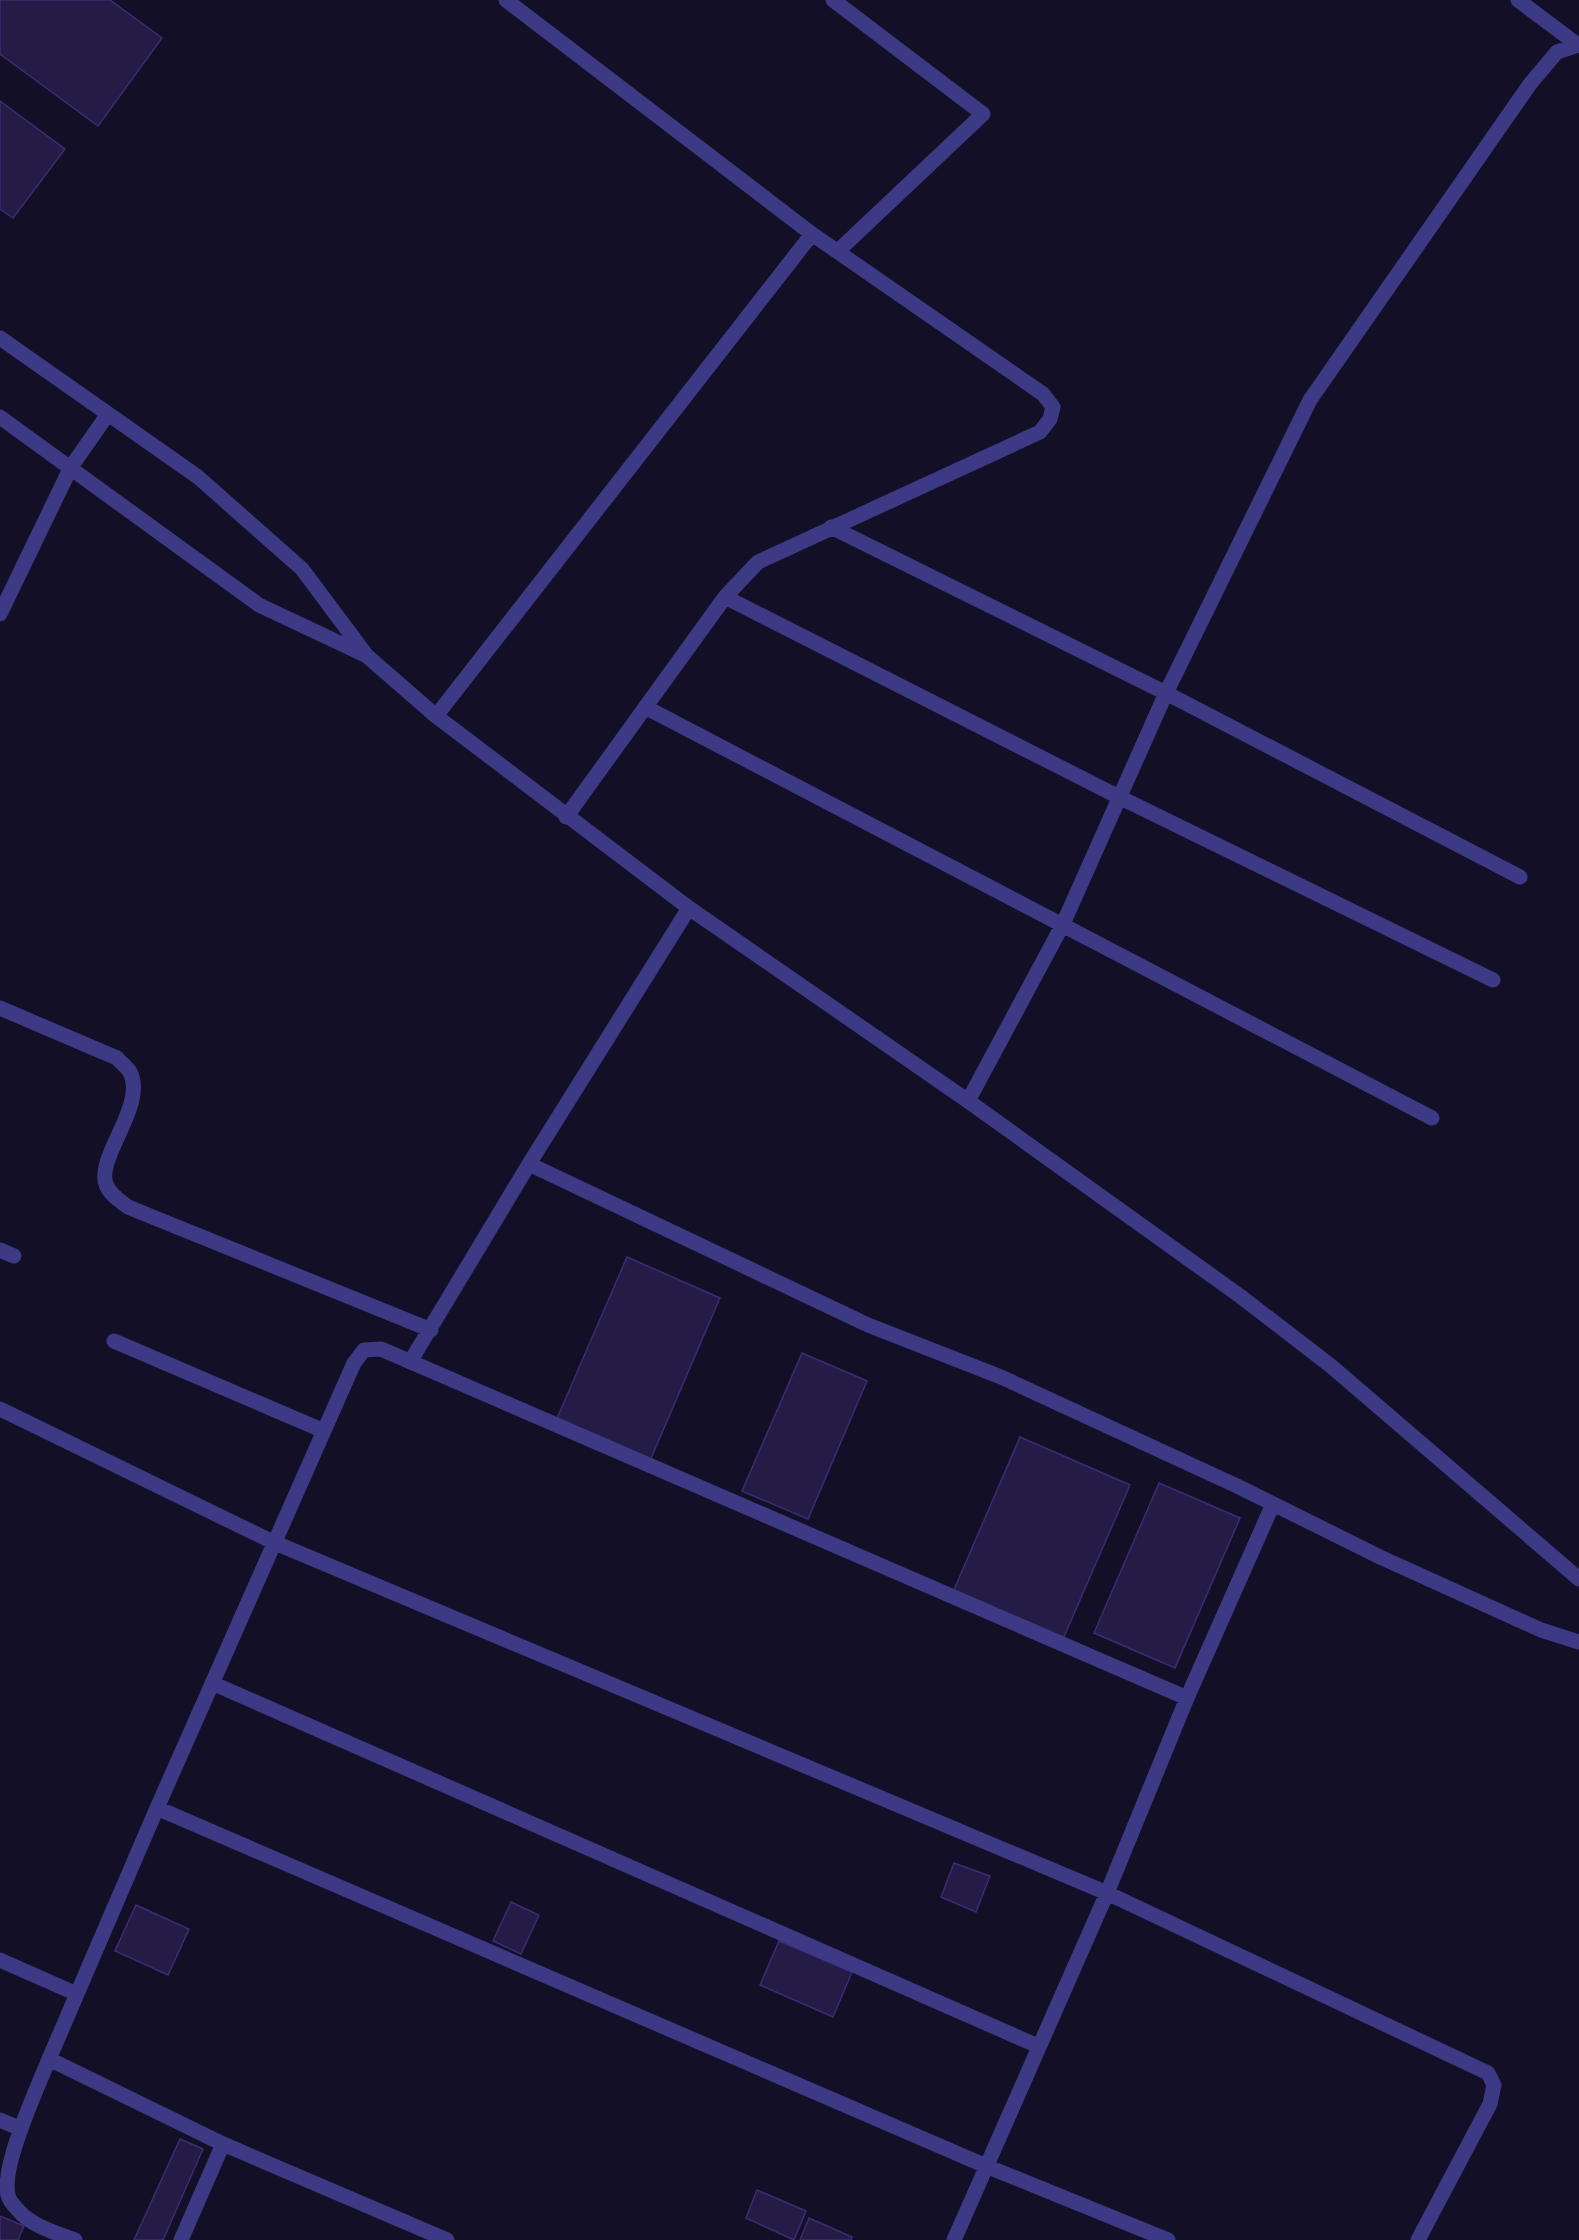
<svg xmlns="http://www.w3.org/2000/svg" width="1579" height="2240" font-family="'Exo 2',sans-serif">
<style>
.building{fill:#241b47;stroke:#3b2d73;stroke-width:1.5}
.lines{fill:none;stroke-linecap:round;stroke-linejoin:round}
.minor{stroke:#3d3a85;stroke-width:15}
</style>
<rect width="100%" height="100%" fill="#130f26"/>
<path class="building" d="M0,0h110l52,38 -64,88 -98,-72z
M0,101l65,48 -52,69 -13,-9z
M627,1257l93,41 -71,165 -94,-40z
M802,1353l65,28 -59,138 -66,-28z
M1020,1437l110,48 -67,154 -110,-47z
M1159,1483l81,35 -65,150 -81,-35z
M954,1863l36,13 -14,36 -35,-15z
M511,1902l28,13 -18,39 -28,-13z
M136,1905l53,24 -21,46 -53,-24z
M779,1941l73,31 -19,45 -73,-32z
M180,2139l23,10 -40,91h-29z
M757,2190l49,21 -12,29 -48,-22z
M0,2216l24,10 -6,14h-18z
M809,2218l43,19 -1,3h-51z"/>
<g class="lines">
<path class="minor" d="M506,0l306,234
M833,0l150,114 -145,137
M1518,0l60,45
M0,338l198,139 104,92 65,87 69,60 253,192 279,193 272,195 91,70 248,213
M0,417l259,188 106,50
M831,527l335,166 354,184
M725,597l394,200 374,183
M0,614l71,-147 37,-53
M645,707l787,411
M436,716l376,-482 231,160 10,13 -3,12 -10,13 -282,130 -33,35 -159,220
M0,1008l117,50c3,4 10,9 13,14 17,33 -34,85 -24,112 3,10 14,17 22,23l303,123
M968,1101l95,-177 103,-231 144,-293 220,-316 27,-32 22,-7
M529,1164l339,161 133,52 236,109 143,71 161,73 38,12
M0,1250l14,6
M114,1341l210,90
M410,1362l119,-198 160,-256
M0,1409l273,133 834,351 381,180 6,12 -4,19 -72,136
M212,1683l826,363
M157,1808l829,358 182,74
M0,1960l77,34
M49,2059c-12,30 -48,107 -41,136 1,5 7,12 10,15 13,16 39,23 57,30
M0,2120l21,9
M181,2240l42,-96
M447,2240l-224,-96 -174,-85 108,-251 197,-445 10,-13 17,-1 806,349
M954,2240l153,-347 80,-195 86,-194"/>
</g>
</svg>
